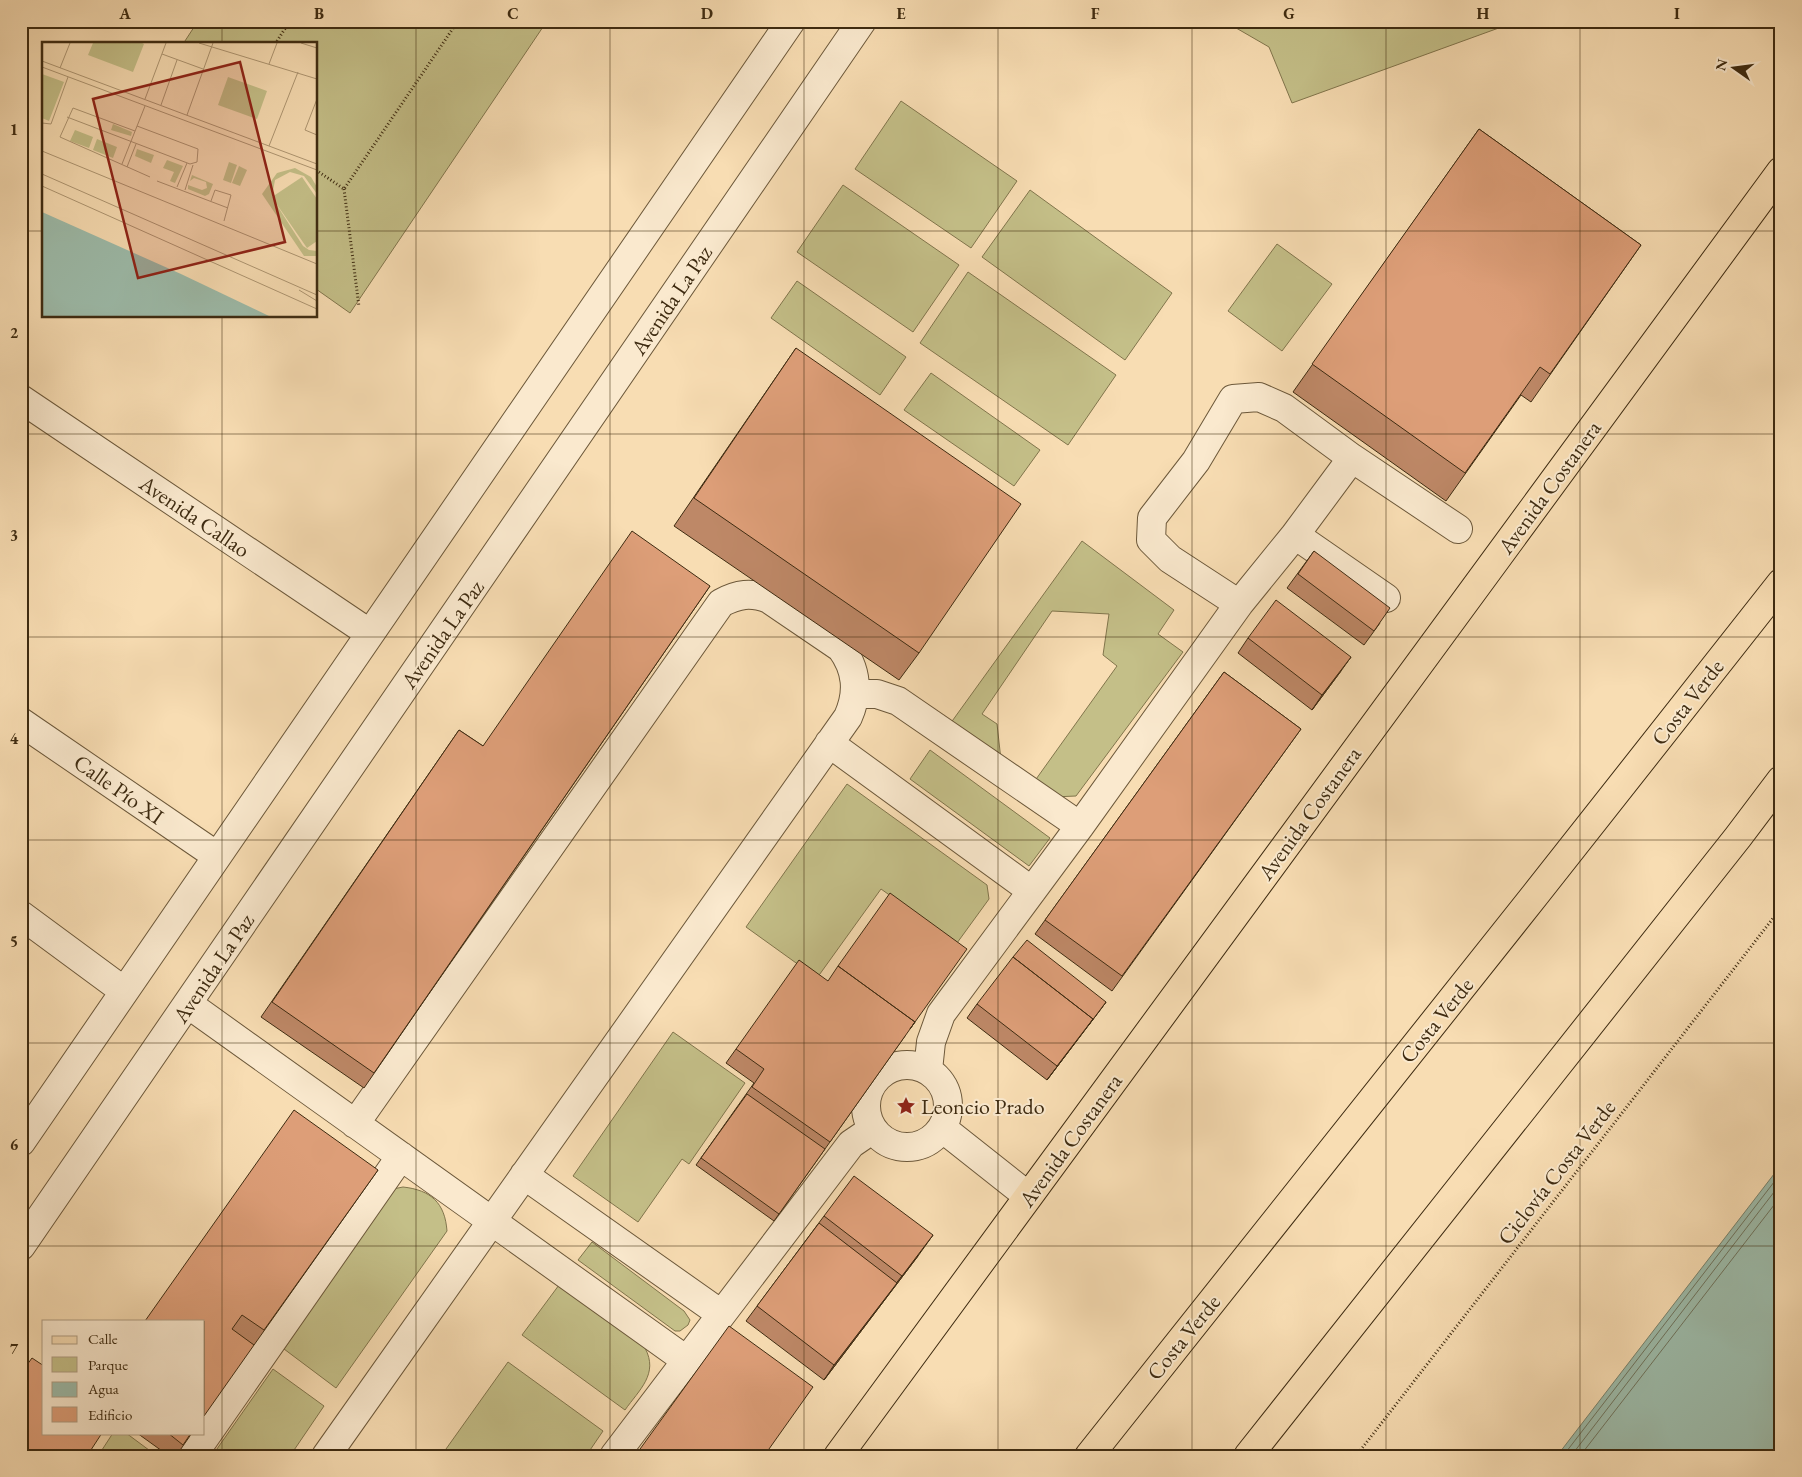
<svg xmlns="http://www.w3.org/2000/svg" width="1802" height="1477" font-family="'EB Garamond',serif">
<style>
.green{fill:#c4bf88;stroke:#81754c}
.water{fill:#9dbcab;stroke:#77826d}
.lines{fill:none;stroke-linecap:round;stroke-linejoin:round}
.shore{stroke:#6e745e;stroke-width:1}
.minor-casing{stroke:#6c583a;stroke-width:30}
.major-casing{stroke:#3e2b11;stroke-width:30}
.highway-casing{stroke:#3e2b11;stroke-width:30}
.path{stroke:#3e2b11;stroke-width:3;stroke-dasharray:1 2.5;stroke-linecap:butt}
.minor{stroke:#fae9ce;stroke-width:28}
.major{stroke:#f8ddb3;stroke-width:28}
.highway{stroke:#f8ddb3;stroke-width:28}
.wall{fill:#be8867;stroke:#3e2b11}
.shaded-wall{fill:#9b6f54;stroke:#3e2b11}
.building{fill:#dd9e78;stroke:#3e2b11}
.grid{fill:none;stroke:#3e2b11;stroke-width:1;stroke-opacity:0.55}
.labels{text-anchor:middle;stroke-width:4;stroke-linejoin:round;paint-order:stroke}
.street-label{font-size:22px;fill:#3e2b11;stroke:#fae9ce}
.poi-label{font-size:22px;fill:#3e2b11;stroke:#fae9ce;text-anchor:start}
.inset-road{fill:none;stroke:#ae9672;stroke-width:1}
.view{fill:#8f2418;fill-opacity:0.15;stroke:#8f2418;stroke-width:2.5}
.inset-edge{fill:none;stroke:#3e2b11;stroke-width:2.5}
.neatline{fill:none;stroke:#3e2b11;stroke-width:2}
.grid-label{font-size:16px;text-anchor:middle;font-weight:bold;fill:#3e2b11}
</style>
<rect width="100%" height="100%" fill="#f8ddb3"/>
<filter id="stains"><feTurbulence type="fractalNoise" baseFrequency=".004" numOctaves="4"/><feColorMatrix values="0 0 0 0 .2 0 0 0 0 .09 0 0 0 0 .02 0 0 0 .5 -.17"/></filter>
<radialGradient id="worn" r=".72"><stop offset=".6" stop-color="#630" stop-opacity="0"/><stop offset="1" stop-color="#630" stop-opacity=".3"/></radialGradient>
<path class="green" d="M198,21h349l-197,292 -34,-24v-245h-133z
M1224,21h294l-226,82 -23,-56z
M901,101l116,80 -46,67 -116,-79z
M843,185l116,80 -46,67 -116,-80z
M1030,190l142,103 -47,67 -143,-103z
M1277,244l55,40 -50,67 -54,-40z
M968,272l148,103 -48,70 -148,-102z
M797,281l109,76 -26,38 -109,-77z
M931,373l109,77 -26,36 -110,-76z
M1082,541l92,69 -16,24 25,18 -107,144 -23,1 -19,-15 83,-116 -14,-11 6,-41 -57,-3 -70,103 15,10 4,36 -51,-36z
M930,750l120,88 -21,28 -119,-87z
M847,784l140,101 2,14 -32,44 -76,-54 -64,89 -71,-51z
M673,1032l72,51 -56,81 -7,-5 -44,63 -65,-46z
M403,1187c28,3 42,16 44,44l-111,157 -52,-39 109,-160z
M592,1242l92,69 6,9 -2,5 -8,6h-5l-97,-71z
M559,1285l86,63c14,26 -6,42 -20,62l-103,-75z
M508,1362l95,69 -17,25h-145z
M273,1369l51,37 -34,50h-78z
M113,1433h13l31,23h-59z"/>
<path class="water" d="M1781,1165v291h-224l3,-4z"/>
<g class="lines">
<path class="shore" d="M1563,1456l218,-283
M1571,1456l210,-273
M1580,1456l201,-260"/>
<g class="minor-casing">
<path id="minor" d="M21,399l348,234
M1295,535l91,63
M1239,604l-69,-45 -19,-19 1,-22 44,-57 37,-62 26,-2 25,11 68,50 106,71
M856,694h21l21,7 182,125
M21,722l196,134
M829,743l203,148
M21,915l103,76
M188,1004l498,356
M866 1106a41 41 0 1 1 82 0a41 41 0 1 1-82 0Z
M928,1070l3,-28 10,-28 139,-188 159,-222 56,-69 57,-77
M942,1128l86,68
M21,1142l770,-1121
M524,1175l197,139
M21,1246l841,-1225
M192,1456l209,-300
M326,1456l522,-739c11,-25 9,-47 -7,-69l-72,-49c-18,-7 -31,-5 -48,4l-366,521
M614,1456l237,-312 22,-15"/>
</g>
<g class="major-casing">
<path id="major" d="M838,1456l943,-1285"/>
</g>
<g class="highway-casing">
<path id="highway" d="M1089,1456l446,-561 246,-312
M1248,1456l490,-619 43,-57"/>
</g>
<path class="path" d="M275,44l15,-23
M316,170l28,19 114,-168
M344,189l15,118
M1356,1456l425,-548"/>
<use href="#minor" class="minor"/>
<use href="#major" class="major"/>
<use href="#highway" class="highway"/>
</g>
<path class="wall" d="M1479,129l162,116 -110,157 -10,-7 -75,106 -153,-109z
M796,348l123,305 -20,27 -225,-154z
M1314,551l66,72 -16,22 -77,-57z
M710,586l-346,502 -103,-71 198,-287 24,16z
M1248,638l93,33 -29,39 -74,-57z
M1224,672l77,57 -189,262 -77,-57z
M828,981l77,55 -131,185 -78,-56 58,-82 -28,-20 10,-14z
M1106,1002l-59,78 -80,-62 10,-14z
M378,1170l-124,175 -50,-24z
M824,1216l94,40 -94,124 -78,-59z
M137,1433h55l-16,23h-7z"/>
<path class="shaded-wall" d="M1351,657l-10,14 -29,39 10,-15z
M1106,1002l-5,7 -54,71 46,-61z
M933,1235l-15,21 -94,124 10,-15z"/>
<path class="building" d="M1479,129l162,116 -91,129 -10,-7 -75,106 -153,-109z
M796,348l225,156 -102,149 -225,-155z
M632,531l78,55 -336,487 -102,-71 187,-272 24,16z
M1314,551l76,57 -16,23 -76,-57z
M1276,600l75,57 -29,38 -74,-57z
M1224,672l77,57 -179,247 -77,-56z
M890,893l77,56 -57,80 5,-7 -77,-56z
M1027,940l79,62 -18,24 5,-7 -80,-62z
M1013,957l80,62 -36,47 -80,-62z
M799,960l29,21 10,-15 77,56 -85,120 -78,-55 12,-18 -28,-20z
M747,1094l78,55 -46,65 -78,-56z
M294,1110l84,60 -114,160 -22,-15 -10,14 22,16 -50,71v-95h-59z
M854,1176l79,59 -31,41 -78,-60z
M819,1223l78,60 -63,82 -77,-59z
M729,1326l84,61 -49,69h-129z
M32,1358l12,8v67h58l-15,23h-66v-83z
M168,1433h23l-8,12z"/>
<path class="grid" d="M222,21v23M416,21v1435M610,21v1435M804,21v1435M998,21v1435M1192,21v1435M1386,21v1435M1580,21v1435M21,231h23M316,231h1465M222,316v1140M21,434h1760M21,637h1760M21,840h1760M21,1043h1760M21,1246h1760"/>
<defs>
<g id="sight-bare" transform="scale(1.5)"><path d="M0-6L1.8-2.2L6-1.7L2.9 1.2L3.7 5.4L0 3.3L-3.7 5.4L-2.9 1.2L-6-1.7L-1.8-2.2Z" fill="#8f2418" stroke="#fae9ce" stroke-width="2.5" paint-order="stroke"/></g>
</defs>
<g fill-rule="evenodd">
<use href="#sight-bare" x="906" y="1106"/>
</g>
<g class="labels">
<g class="street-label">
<text transform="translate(671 300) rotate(-56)" y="8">Avenida La Paz</text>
<text transform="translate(1549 487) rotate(-54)" y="8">Avenida Costanera</text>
<text transform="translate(195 516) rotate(34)" y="8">Avenida Callao</text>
<text transform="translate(442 634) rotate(-55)" y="8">Avenida La Paz</text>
<text transform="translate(1687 702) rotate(-52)" y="8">Costa Verde</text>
<text transform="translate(119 789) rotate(35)" y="8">Calle Pío XI</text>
<text transform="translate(1309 813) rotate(-54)" y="8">Avenida Costanera</text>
<text transform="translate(213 968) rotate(-56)" y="8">Avenida La Paz</text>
<text transform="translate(1436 1020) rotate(-51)" y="8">Costa Verde</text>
<text transform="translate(1070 1140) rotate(-54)" y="8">Avenida Costanera</text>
<text transform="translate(1556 1172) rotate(-52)" y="8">Ciclovía Costa Verde</text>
<text transform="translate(1183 1337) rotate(-51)" y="8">Costa Verde</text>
</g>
<g class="poi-label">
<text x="921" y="1114">Leoncio Prado</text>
</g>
</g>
<g transform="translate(42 42)">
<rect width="275" height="275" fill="#f8ddb3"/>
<path d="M51,1h49l2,1 -11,28 -45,-17zM0,32l22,8 -15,39 -7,-3zM186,35l39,14 -10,28 -39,-14zM71,82l19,8 -1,4 -20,-6zM33,88l18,7 -4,11 -19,-7zM55,97l20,8 -4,11 -20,-8zM95,107l17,6 -3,8 -16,-7zM125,118l16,6 -8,17 -5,-2 4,-9 -11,-4zM187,120l8,3 -6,18 -8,-3zM197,124l8,4 -7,16 -8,-3zM253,126l16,9 6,10v7l-13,-18 -14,-4 -15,8 -3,17 30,-20 15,22v42l-10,7 -34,-49 30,47 6,4 8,1v5h-13l-42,-62 15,-21zM150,133l21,9 -4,10 -4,2 -17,-7v-4l14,5 5,-2 -1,-6 -12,-4 -4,3z" fill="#c4bf88"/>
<path d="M0,170l139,62 88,42h-227z" fill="#9dbcab"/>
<path class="inset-road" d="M157,1l118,36M259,1l16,5M120,12l41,15M0,19l275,103M227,22l8,-21M0,25l275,103M18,26l10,-25M103,57l21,-56M275,57l-12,31 12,5M119,63l16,-45M145,73l26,-72M25,75l123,47 7,-2 1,-13 -61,-23M0,81l9,1 17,-47M93,89l-62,-23 -13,29 90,40M227,104l29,-74M0,109l275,113M80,122l23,-58M85,125l9,-23M0,132l275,121M115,139l71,27M0,144l275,123M135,145l10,-24M143,148l8,-25M169,159l4,-11 16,5 -7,26M257,248l18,11"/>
<path class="view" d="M198,20l45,180 -147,36 -45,-179z"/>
<rect width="275" height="275" class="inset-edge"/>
</g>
<rect width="1802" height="1477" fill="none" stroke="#f8ddb3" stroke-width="55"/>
<rect x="42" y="1320" width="162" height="115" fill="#fae9ce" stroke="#af9d82"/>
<rect x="52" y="1336" width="25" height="8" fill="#f8ddb3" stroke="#af9d82"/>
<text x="88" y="1344" font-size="15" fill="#3e2b11">Calle</text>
<rect x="52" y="1357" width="25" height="15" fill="#c4bf88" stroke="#af9d82"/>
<text x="88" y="1370" font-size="15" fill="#3e2b11">Parque</text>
<rect x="52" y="1382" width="25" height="15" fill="#9dbcab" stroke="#af9d82"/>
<text x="88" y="1394" font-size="15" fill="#3e2b11">Agua</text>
<rect x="52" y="1407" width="25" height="15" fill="#dd9e78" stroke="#af9d82"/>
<text x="88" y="1420" font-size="15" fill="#3e2b11">Edificio</text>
<g transform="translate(1734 68) rotate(284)" stroke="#fae9ce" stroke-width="4" paint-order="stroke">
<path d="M0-4L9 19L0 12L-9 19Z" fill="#3e2b11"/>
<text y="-8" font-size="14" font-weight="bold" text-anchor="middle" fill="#3e2b11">N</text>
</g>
<rect x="28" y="28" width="1746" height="1422" class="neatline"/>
<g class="grid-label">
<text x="125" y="19">A</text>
<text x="319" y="19">B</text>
<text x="513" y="19">C</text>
<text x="707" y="19">D</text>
<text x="901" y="19">E</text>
<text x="1095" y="19">F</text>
<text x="1289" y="19">G</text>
<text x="1483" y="19">H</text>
<text x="1677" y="19">I</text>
<text x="14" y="135">1</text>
<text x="14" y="338">2</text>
<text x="14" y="541">3</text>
<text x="14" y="744">4</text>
<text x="14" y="947">5</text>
<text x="14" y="1150">6</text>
<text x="14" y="1354">7</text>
</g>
<rect width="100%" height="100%" filter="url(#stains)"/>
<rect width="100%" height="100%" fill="url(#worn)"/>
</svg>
